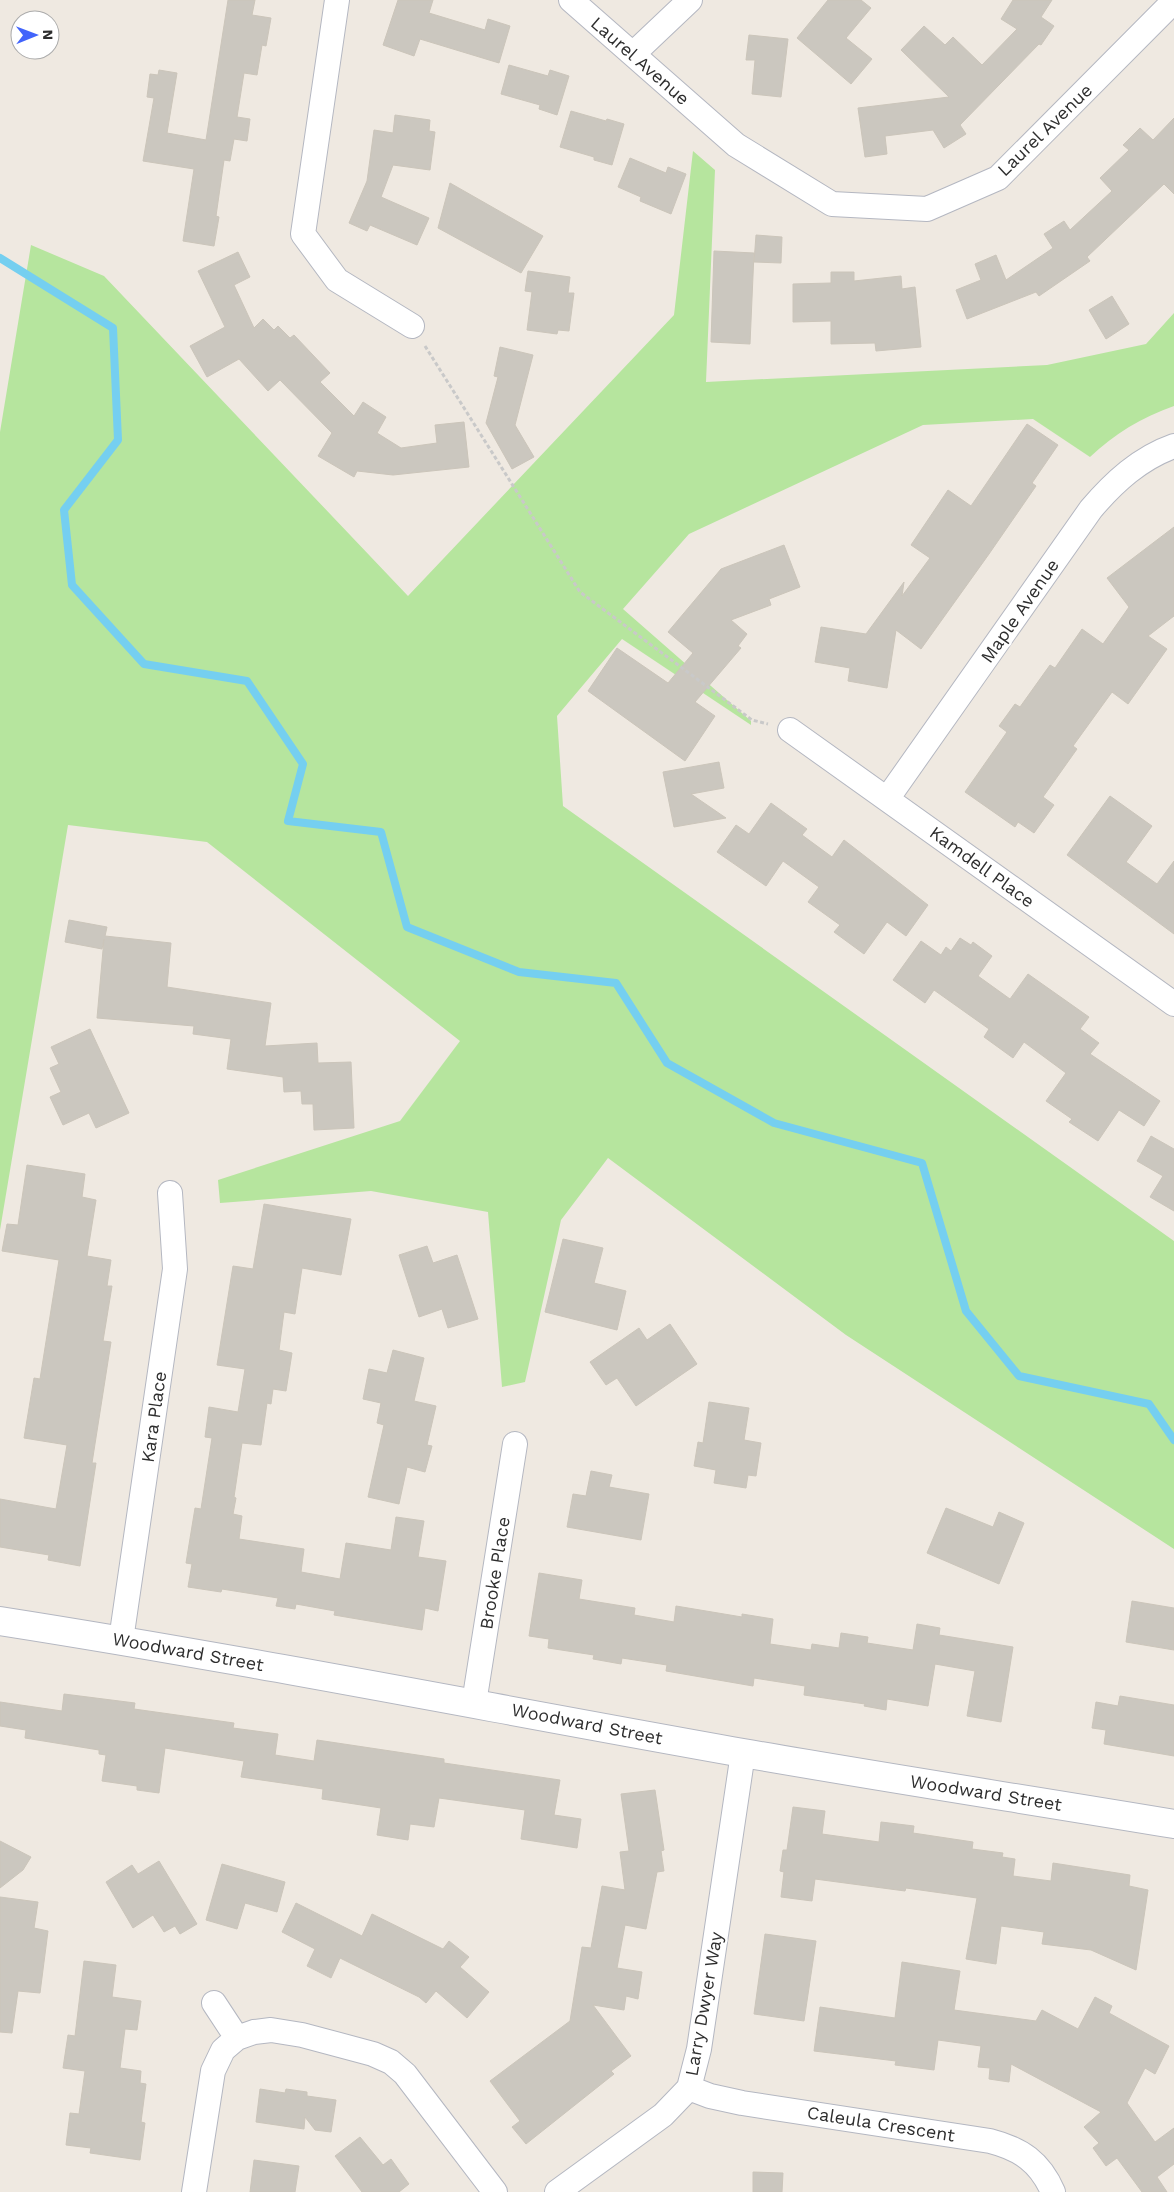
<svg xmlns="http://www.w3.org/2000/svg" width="1174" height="2192" font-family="'Work Sans',sans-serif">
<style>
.green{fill:#b6e59e}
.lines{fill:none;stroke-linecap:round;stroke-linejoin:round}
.stream{stroke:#75cff0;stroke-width:8}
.building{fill:#cbc7bf;stroke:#cbc5ba}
.street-casing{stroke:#b4b7c1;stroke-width:26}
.secondary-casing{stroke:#b4b7c1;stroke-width:30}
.path{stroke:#c9c9c9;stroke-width:3;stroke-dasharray:4 2.5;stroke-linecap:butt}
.street{stroke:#fff;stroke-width:24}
.secondary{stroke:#fff;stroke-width:28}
.labels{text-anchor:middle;stroke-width:4.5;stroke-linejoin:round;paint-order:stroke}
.street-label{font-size:18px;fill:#2e2e2e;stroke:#fff}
</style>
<rect width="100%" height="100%" fill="#efe9e1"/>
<path class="green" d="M693,151l22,19 -9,212 341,-17 99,-21 28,-31v93c-32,11 -60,28 -84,51l-57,-38 -110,6 -234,109 -66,75 128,112v4l-129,-86 -65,77 6,90 611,435v308l-328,-214 -238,-177 -47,62 -36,162 -23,5 -14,-175 -117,-21 -151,12 -2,-23 182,-59 60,-80 -253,-199 -139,-17 -68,405v-798l31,-187 73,31 304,320 266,-281z"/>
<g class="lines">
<path class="stream" d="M0,258l113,70 5,112 -54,70 8,75 72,79 103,17 56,83 -15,57 93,11 26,95 112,45 97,11 51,80 107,60 148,40 44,148 53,65 130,28 25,36"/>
</g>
<path class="building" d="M228,0h27l-3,15 19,3 -5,28 -4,-1 -5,30 -13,-2 -7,44 13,2 -3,22 -13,-2 -4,22 -6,-1 -8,56 3,1 -5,29 -31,-5 11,-72 -51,-8 11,-63 -7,-1 3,-23 8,1 1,-5 18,3 -10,60 39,7z
M398,0h35l-4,13 56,17 3,-11 22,7 -11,37 -79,-24 -6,17 -31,-11z
M828,0h33l10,8 -25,30 26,21 -21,25 -54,-46z
M1013,0h39l-11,17 13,9 -13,19 -2,-1 -79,81 6,9 -22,14 -11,-18 -48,6 2,18 -22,3 -7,-49 91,-11 -48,-47 23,-24 21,19 8,-8 29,28 35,-36 -16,-10z
M749,35l39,4 -7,58 -29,-3 3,-34h-9z
M509,65l39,11 2,-6 19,6 -12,39 -18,-6 1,-4 -39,-11z
M571,111l35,10 1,-2 17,5 -12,41 -18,-5v-3l-34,-10z
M395,115l35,5 -1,11 6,1 -5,38 -37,-5 -12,32 48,21 -12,27 -47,-20 -3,6 -18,-8 18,-42 7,-51 19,3z
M1174,118v76l-10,-10 -77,73 3,4 -51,35 -3,-4 -69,27 -11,-29 25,-10 -6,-16 21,-9 10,25 47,-32 -9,-14 20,-13 6,9 42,-39 -12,-13 29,-28 -6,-5 17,-17 13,12z
M630,158l36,15 2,-6 18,7 -15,40 -31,-13 1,-4 -23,-10z
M450,183l93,53 -22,37 -83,-45z
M756,235l26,2 -1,26 -27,-1z
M714,251l40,2 -4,91 -39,-2z
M238,252l12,25 -16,8 20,43 9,-9 11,11 4,-4 12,12 4,-3 36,38 -10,9 34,34 9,-14 23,15 -9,16 24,15 36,-5 -2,-18 29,-3 5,45 -76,8 -36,-4 -3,6 -36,-21 14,-23 -52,-53 -12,11 -29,-32 -32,18 -17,-31 35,-19 -27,-56z
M528,271l42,6 -2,16h6l-5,38 -11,-1 -1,4 -30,-4 5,-38 -7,-1z
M831,272h23v9l47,-5 1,13 13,-2 6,60 -45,4 -1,-8 -44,1v-23l-38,1v-38l38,-1z
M1112,296l17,28 -23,15 -17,-29z
M500,347l33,8 -18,70 19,32 -22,12 -26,-46 12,-46 -4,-1z
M1027,424l31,21 -26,38 4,3 -47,68 -68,95 -25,-19 -9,58 -39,-7 2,-13 -35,-6 6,-35 45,7 38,-52 -2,14 28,-38 -19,-13 37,-55 23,16z
M1174,527v89l-26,20 19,13 -39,55 -16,-12 -39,54 4,3 -34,48 11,8 -20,28 -16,-11 -3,5 -50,-35 42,-60 -8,-6 16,-22 5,3 30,-42 5,3 27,-39 21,15 26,-37 -22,-29z
M784,545l16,42 -31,12 2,6 -40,15 16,14 -9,12 3,2 -46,54 20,14 -30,45 -97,-70 29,-43 51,35 25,-30 -25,-21 53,-63z
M719,762l5,26 -33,6 35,24 -52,9 -11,-55z
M1110,796l42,30 -26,36 31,22 17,-23v73l-107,-79z
M771,803l36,26 -5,6 30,22 12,-17 84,65 -22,31 -19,-14 -23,32 -30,-22 6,-7 -32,-23 11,-15 -36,-26 -17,25 -49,-34 19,-27 13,9z
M69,920l38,7 -2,9 66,7 -4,44 104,16 -6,43 52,-3 1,20 33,-1 3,66 -40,2 -1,-26h-11l-1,-13 -17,1 -1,-15 -56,-8 4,-30 -38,-5 1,-8 -97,-8 7,-79 -2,10 -37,-7z
M960,938l11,7 2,-3 19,14 -14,20 32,23 18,-25 61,43 -9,12 19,14 -9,11 70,47 -16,25 -25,-16 -21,31 -29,-19 3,-3 -26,-18 20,-28 -42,-31 -11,16 -29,-21 5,-8 -55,-39 -9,13 -32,-23 28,-39 20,14 5,-8 5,4z
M90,1029l39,84 -33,15 -7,-15 -26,12 -13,-28 11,-5 -11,-24 9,-4 -8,-17z
M1151,1136l23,13v62l-24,-14 13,-21 -26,-15z
M27,1165l58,9 -3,23 14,3 -9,56 24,4 -4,26h5l-9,55 8,1 -19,121h4l-16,103 -32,-6 1,-5 -49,-8v-48l56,10 11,-64 -43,-7 10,-60 6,1 19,-119 -57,-9 5,-27 11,1z
M264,1204l87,15 -10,56 -39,-7 -7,46 -11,-2 -5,38 13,3 -6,38 -13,-2 -2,15 -4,-1 -6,42 -19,-2 -8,54 2,1 -3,16 9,2 -3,23 65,10 -3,23 39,7 6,-36 45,7 5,-33 28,4 -6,36 28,4 -8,50 -13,-3 -3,22 -88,-15 1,-4 -39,-7 -1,5 -19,-3 2,-8 -56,-9 -1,3 -33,-5 4,-23 -6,-1 9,-55 6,1 11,-71 -7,-1 4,-30 29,5 7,-43 -28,-4 16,-99 20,3z
M563,1239l40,9 -9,35 32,8 -9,39 -72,-18z
M427,1246l6,17 24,-8 21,64 -30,9 -6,-19 -23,8 -20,-62z
M670,1324l27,40 -61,42 -19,-28 -11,7 -16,-23 49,-34 8,12z
M393,1350l31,8 -10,43 22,5 -9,39 5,1 -7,26 -18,-5 -8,37 -31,-7 16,-72 -7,-2 4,-20 -18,-4 6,-30 18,4z
M709,1402l40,6 -5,32 17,3 -5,33 -8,-1 -2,13 -32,-5 2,-13 -22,-4 4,-24 5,1z
M591,1471l21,4 -3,12 40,7 -8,46 -74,-13 6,-33 13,2z
M946,1508l47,19 6,-15 25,11 -25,61 -72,-31z
M539,1573l43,7 -3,19 56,9 -1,7 40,7 2,-16 66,11v-3l31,5 -3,25 41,6 1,-6 27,4 2,-15 27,4 -1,6 46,7 4,-26 23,4 -1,7 74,12 -12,75 -34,-6 8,-45 -40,-7 -7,42 -41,-7 -1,11 -22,-4 1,-2 -61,-9 1,-9 -51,-8 -1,8 -87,-15 1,-6 -45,-7 -1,6 -28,-5 1,-4 -46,-7 1,-9 -20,-3z
M1132,1601l42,7v42l-48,-8z
M64,1694l71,9 -1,6 100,14 -1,5 45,6 -3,21 39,6 3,-21 127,19v4l116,17 -6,35 27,4 -4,29 -56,-9 4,-29 -86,-12 -5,29 -24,-3 -2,16 -31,-5 4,-27 -59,-9 1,-10 -82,-12 3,-16 -79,-13 -6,45 -22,-3v-4l-35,-5 4,-26 -7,-1v-4l-74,-12 1,-8 -26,-4v-24l62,9z
M1120,1696l54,9v51l-70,-12 2,-14 -14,-2 4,-26 22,4z
M655,1790l9,60 -3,1 3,20 -7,1 -11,57 -21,-4 -8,43 25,4 -4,27 -12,-3 -2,14 -31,-5 38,51 -20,15 3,3 -88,70 -14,-17 8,-6 -30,-40 80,-60 12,-74 9,1 11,-62 23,4 -5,-38 9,-1 -8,-57z
M793,1807l32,4 -3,23 57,8 2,-20 33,4 -1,7 60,9 -1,7 31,4 -1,4 13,2 -2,17 38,5 2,-18 77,12 -1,11 19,4 -12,80 -45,-20 -49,-6 2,-12 -43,-6 -5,38 -30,-5 11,-61 -71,-10 -1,3 -90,-12 -3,22 -31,-4 3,-25 -4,-1 3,-21h4z
M0,1841l31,16 -8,13 -23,18z
M159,1861l38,63 -17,10 -5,-8 -11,6 -11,-17 -20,13 -27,-46 26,-17 6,9z
M222,1864l63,18 -8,30 -32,-9 -8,26 -31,-9z
M0,1897l38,5 -4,26 14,3 -8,62 -22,-2 -6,42 -12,-1z
M296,1903l66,33 10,-22 71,35 6,-8 20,16 -9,10 29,25 -22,26 -31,-27 -10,12 -7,-6 -79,-39 -9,20 -24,-12 8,-17 -33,-17z
M765,1934l51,7 -12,80 -50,-7z
M84,1961l32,4 -4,32 29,4 -4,29 -12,-1 -5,39 21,3 -1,12 6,1 -5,38 4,1 -5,37 -50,-7 1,-5 -25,-3 4,-32 9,1 6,-43 -22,-3 5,-33 7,1z
M902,1962l58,9 -6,39 82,11 6,-11 36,19 17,-32 17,9 -3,7 60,33 -14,28 -10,-6 -18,35 28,39 19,-14v36l-17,13 10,15h-25l-25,-34 -11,8 -13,-18 6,-5 -15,-16 17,-15 -90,-48 -2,18 -20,-3 1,-11 -12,-1 3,-21 -43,-6 -4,30 -39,-5 1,-4 -82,-10 6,-44 75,11z
M260,2089l25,4 1,-4 21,3v4l29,4 -5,32 -16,-2 -10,-13 -1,12 -48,-7z
M360,2137l23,28 8,-6 18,25 -10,8h-37l-27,-36z
M254,2160l45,6 -4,26h-45z
M753,2172l30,1 -1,19h-29z"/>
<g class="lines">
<g class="street-casing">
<path id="street" d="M337,0l-34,234 34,46 75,46
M571,0l165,145 96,59 95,5 71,-31 176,-177
M633,54l57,-54
M790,730l384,274
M887,799l204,-290c23,-27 49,-51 83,-63
M121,1640l54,-371 -5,-76
M474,1703l41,-259
M214,2003l23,35
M689,2088l21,8 32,7 248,38c31,8 50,21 63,51
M194,2192l19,-121 10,-21 14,-12 17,-6 17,-2 31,5 71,19 18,8 14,12 90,118
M557,2192l106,-77 26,-27 10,-39 44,-296"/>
</g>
<g class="secondary-casing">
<path id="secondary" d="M0,1621c249,39 495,88 743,132 143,25 287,47 431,71"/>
</g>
<path class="path" d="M425,346l155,246 172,128 16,4"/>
<use href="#street" class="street"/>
<use href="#secondary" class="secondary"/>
</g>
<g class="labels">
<g class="street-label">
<text transform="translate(640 61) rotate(41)" y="6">Laurel Avenue</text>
<text transform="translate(1045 130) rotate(-44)" y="6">Laurel Avenue</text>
<text transform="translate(1020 611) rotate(-55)" y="6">Maple Avenue</text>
<text transform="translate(982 867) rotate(36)" y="6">Kamdell Place</text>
<text transform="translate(154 1417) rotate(-82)" y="6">Kara Place</text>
<text transform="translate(495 1573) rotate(-81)" y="6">Brooke Place</text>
<text transform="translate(188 1652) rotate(10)" y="6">Woodward Street</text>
<text transform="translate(587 1724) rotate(11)" y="6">Woodward Street</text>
<text transform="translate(986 1793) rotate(9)" y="6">Woodward Street</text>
<text transform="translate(704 2004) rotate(-80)" y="6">Larry Dwyer Way</text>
<text transform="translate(881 2124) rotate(9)" y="6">Caleula Crescent</text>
</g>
</g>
<g transform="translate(35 35) rotate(89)"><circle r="24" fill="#ffffff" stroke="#ababab"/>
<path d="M0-4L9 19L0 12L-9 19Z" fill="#4264fb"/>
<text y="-8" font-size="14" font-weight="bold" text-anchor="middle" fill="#2e2e2e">N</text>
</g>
</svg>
